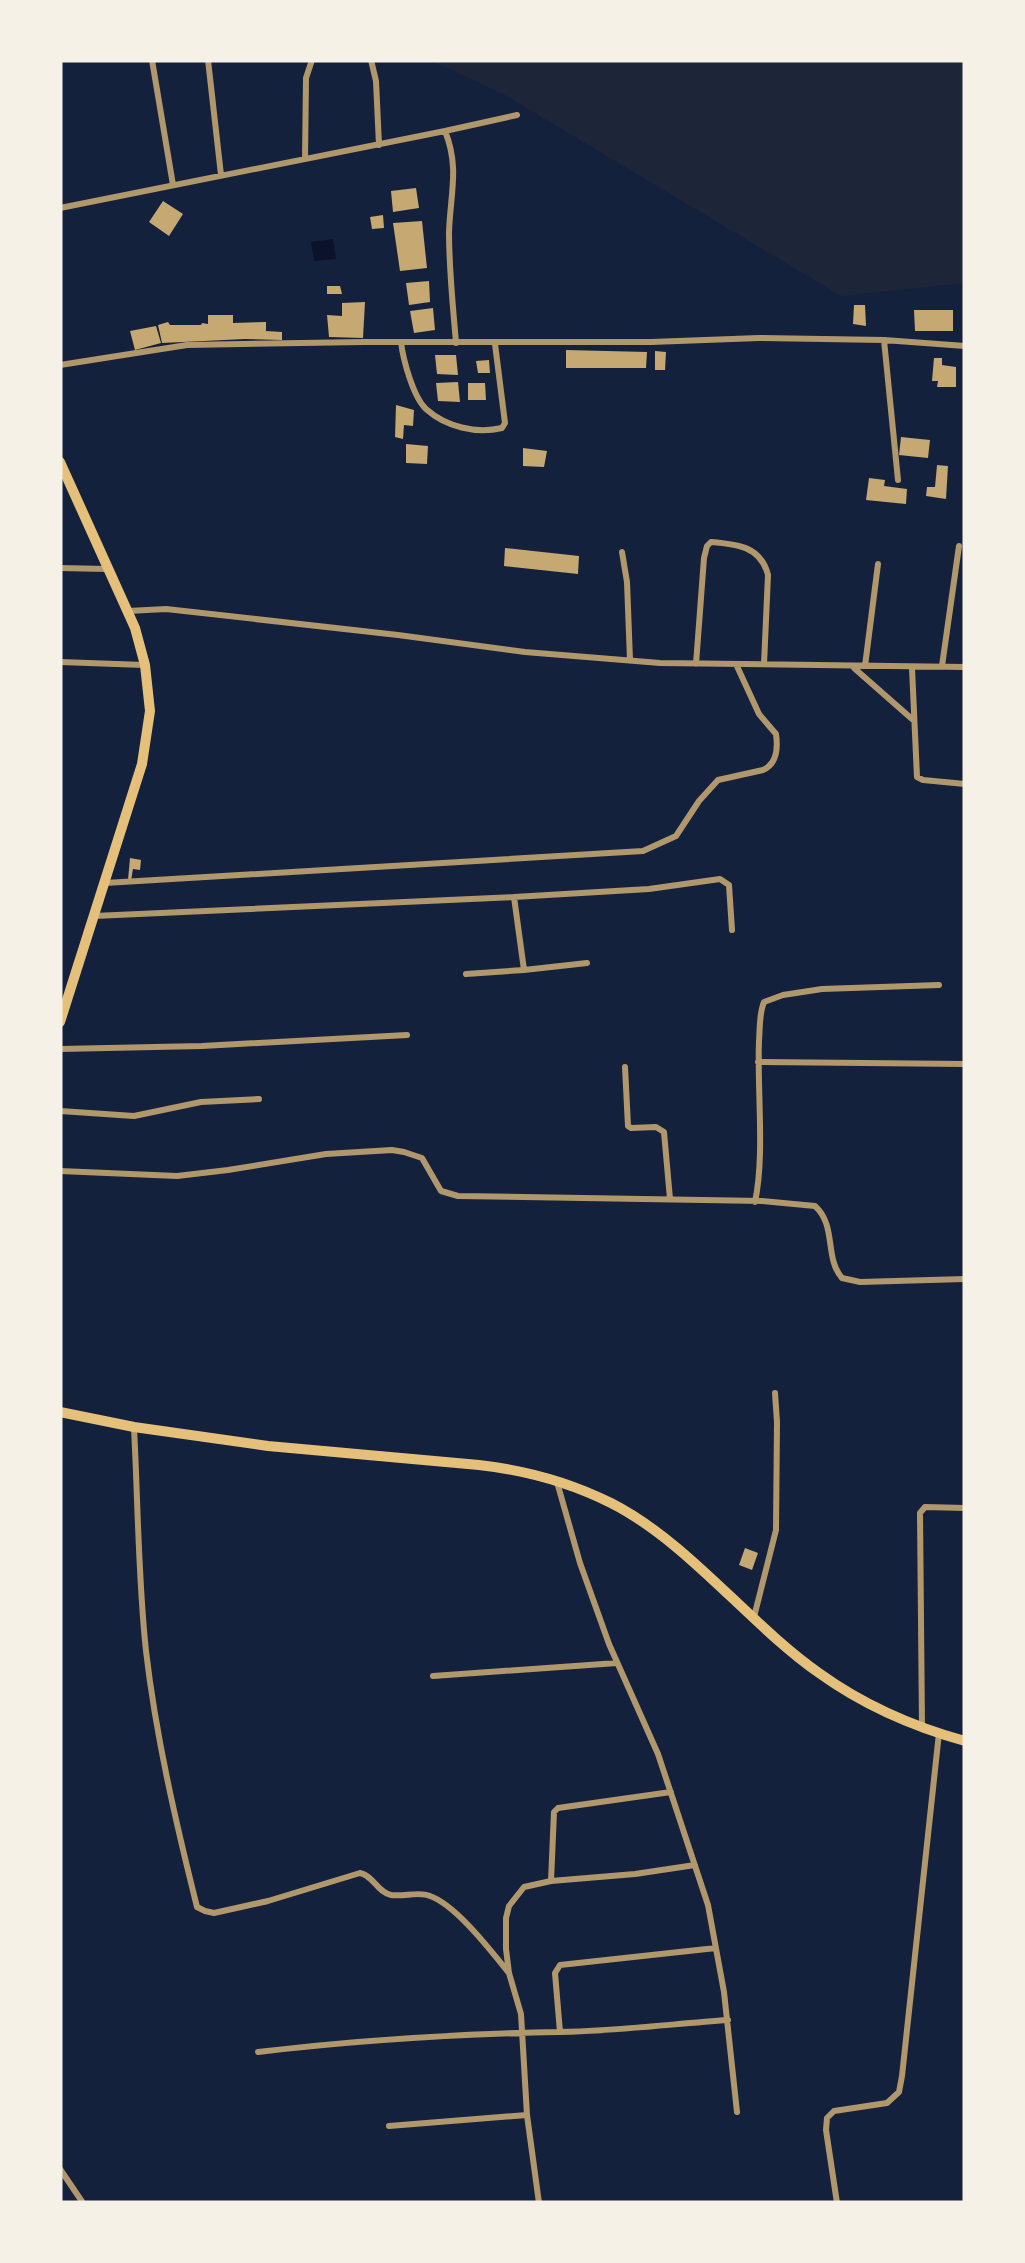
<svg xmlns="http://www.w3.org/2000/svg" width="1025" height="2263" font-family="Karla,sans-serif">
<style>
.green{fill:#1d2539}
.water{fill:#0b132b}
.building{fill:#c6a872}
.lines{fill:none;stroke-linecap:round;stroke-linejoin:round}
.minor{stroke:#b1986c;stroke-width:6}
.primary{stroke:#e5c07b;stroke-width:10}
</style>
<rect width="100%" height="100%" fill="#14213d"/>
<path class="green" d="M430,60h535v223l-124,13 -336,-201z"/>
<path class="water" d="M333,239l3,20 -22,2 -3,-19z"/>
<path class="building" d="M416,188l3,20 -26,4 -2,-21z
M163,201l20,13 -14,22 -20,-14z
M383,215l1,13 -12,1 -2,-12z
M422,221l5,47 -27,3 -7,-48z
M429,281l1,21 -21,3 -3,-22z
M327,286h13l2,8h-15z
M365,302l-2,36 -34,-1 -2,-22 15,1v-13z
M854,305h11l1,21 -13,-2z
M433,308l2,22 -21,3 -4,-22z
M914,310h39v21h-38z
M208,315h25v8l33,-1v9l16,1v8l-37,-1 -83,4 -4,-18 10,-3 2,3h31l1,-2 6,1z
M156,326l5,17 -26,7 -5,-19z
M566,350l81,2 -1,16h-80z
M655,351l11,1 -1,18h-10z
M435,355h21l2,20 -21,-1z
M934,358h8v7l14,2v20h-19l1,-6h-6z
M489,360l1,13h-12l-2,-12z
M458,382l2,20 -22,-1 -2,-18z
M468,383h17l1,17h-18z
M396,405l18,5 -1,16 -9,-1 -1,14 -8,-2z
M901,437l29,3 -2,18 -29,-3z
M406,444l22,2 -1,18 -21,-1z
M523,448l24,3 -3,16 -21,-1z
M937,465l11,1 -2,33 -20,-3 1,-9h8z
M869,478l16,2 -1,6 23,3 -1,15 -40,-4z
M505,548l74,8 -1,18 -74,-8z
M130,858l11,2 -1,10 -7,-1 -2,12 -3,-1z
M745,1548l13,5 -6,17 -13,-5z"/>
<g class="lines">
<path class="minor" d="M152,60l21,125
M208,60l13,115
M371,60l5,21 3,64
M445,131l72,-16
M305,159l1,-81 6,-18
M60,208l385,-77c15,37 5,64 4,102 0,37 4,73 7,110
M884,340l14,140
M401,342c2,17 12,55 25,67 20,18 50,25 76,19l3,-5 -10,-79
M60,365l127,-20 177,-3h287l108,-4 125,2 81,6
M622,552l5,30 3,78
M60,568l47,1
M128,611l38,-2 232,26 127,17 135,11 305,4
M60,662l84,3
M696,664l8,-106 3,-12 4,-4c25,2 50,4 57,33l-4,89
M865,666l13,-102
M942,666l17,-120
M854,668l58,51
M912,668l5,109 6,3 42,4
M105,883l538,-32 33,-15 23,-35 19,-21 45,-10c14,-6 15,-22 13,-36l-17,-20 -23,-50
M94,916l420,-19 135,-8 71,-10 9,6 3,45
M524,970l63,-7
M466,974l58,-4 -10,-73
M60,1049l142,-3 205,-11
M758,1062l207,2
M625,1067l3,59 3,2 25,-1 8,5 6,67
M60,1111l74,5 67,-14 58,-3
M60,1171l117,5 51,-6 98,-16 66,-4 12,2 18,6 19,33 17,5 304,5 53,5c22,20 9,51 27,72l18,4 105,-3
M755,1202c10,-47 2,-111 4,-161 1,-13 0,-27 5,-39l19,-7 39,-6 117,-4
M134,1428c4,74 4,149 12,223 10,86 30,172 51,256l8,4 9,2 54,-12 92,-28c14,3 17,19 31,22 13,2 28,-4 39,1 26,9 61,55 79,77
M557,1482l23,81 29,81 49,110 50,151 16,87 13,120
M754,1617l22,-87 1,-108 -2,-29
M433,1676l184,-13
M922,1726l-2,-213 5,-6 40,1
M551,1881l3,-69 4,-4 113,-16
M560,2032l-5,-59 5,-8 156,-17
M258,2052c101,-12 200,-18 301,-20 56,-1 113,-8 169,-12
M389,2126l138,-11
M60,2169l23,34
M539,2203l-12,-88 -6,-101 -12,-41 -3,-24v-31l3,-12 15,-19 27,-6 84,-7 60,-9
M837,2203l-11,-73 1,-12 7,-7 53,-8 12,-11 3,-16 37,-343"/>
<path class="primary" d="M60,462l75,166 10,37 5,46 -8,53 -82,258
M60,1412l74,15 134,19 211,19c45,5 90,17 132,38 77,39 137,120 208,170 43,31 95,54 146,68"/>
</g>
<rect width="1025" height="2263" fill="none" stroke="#f6f1e7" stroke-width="125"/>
</svg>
